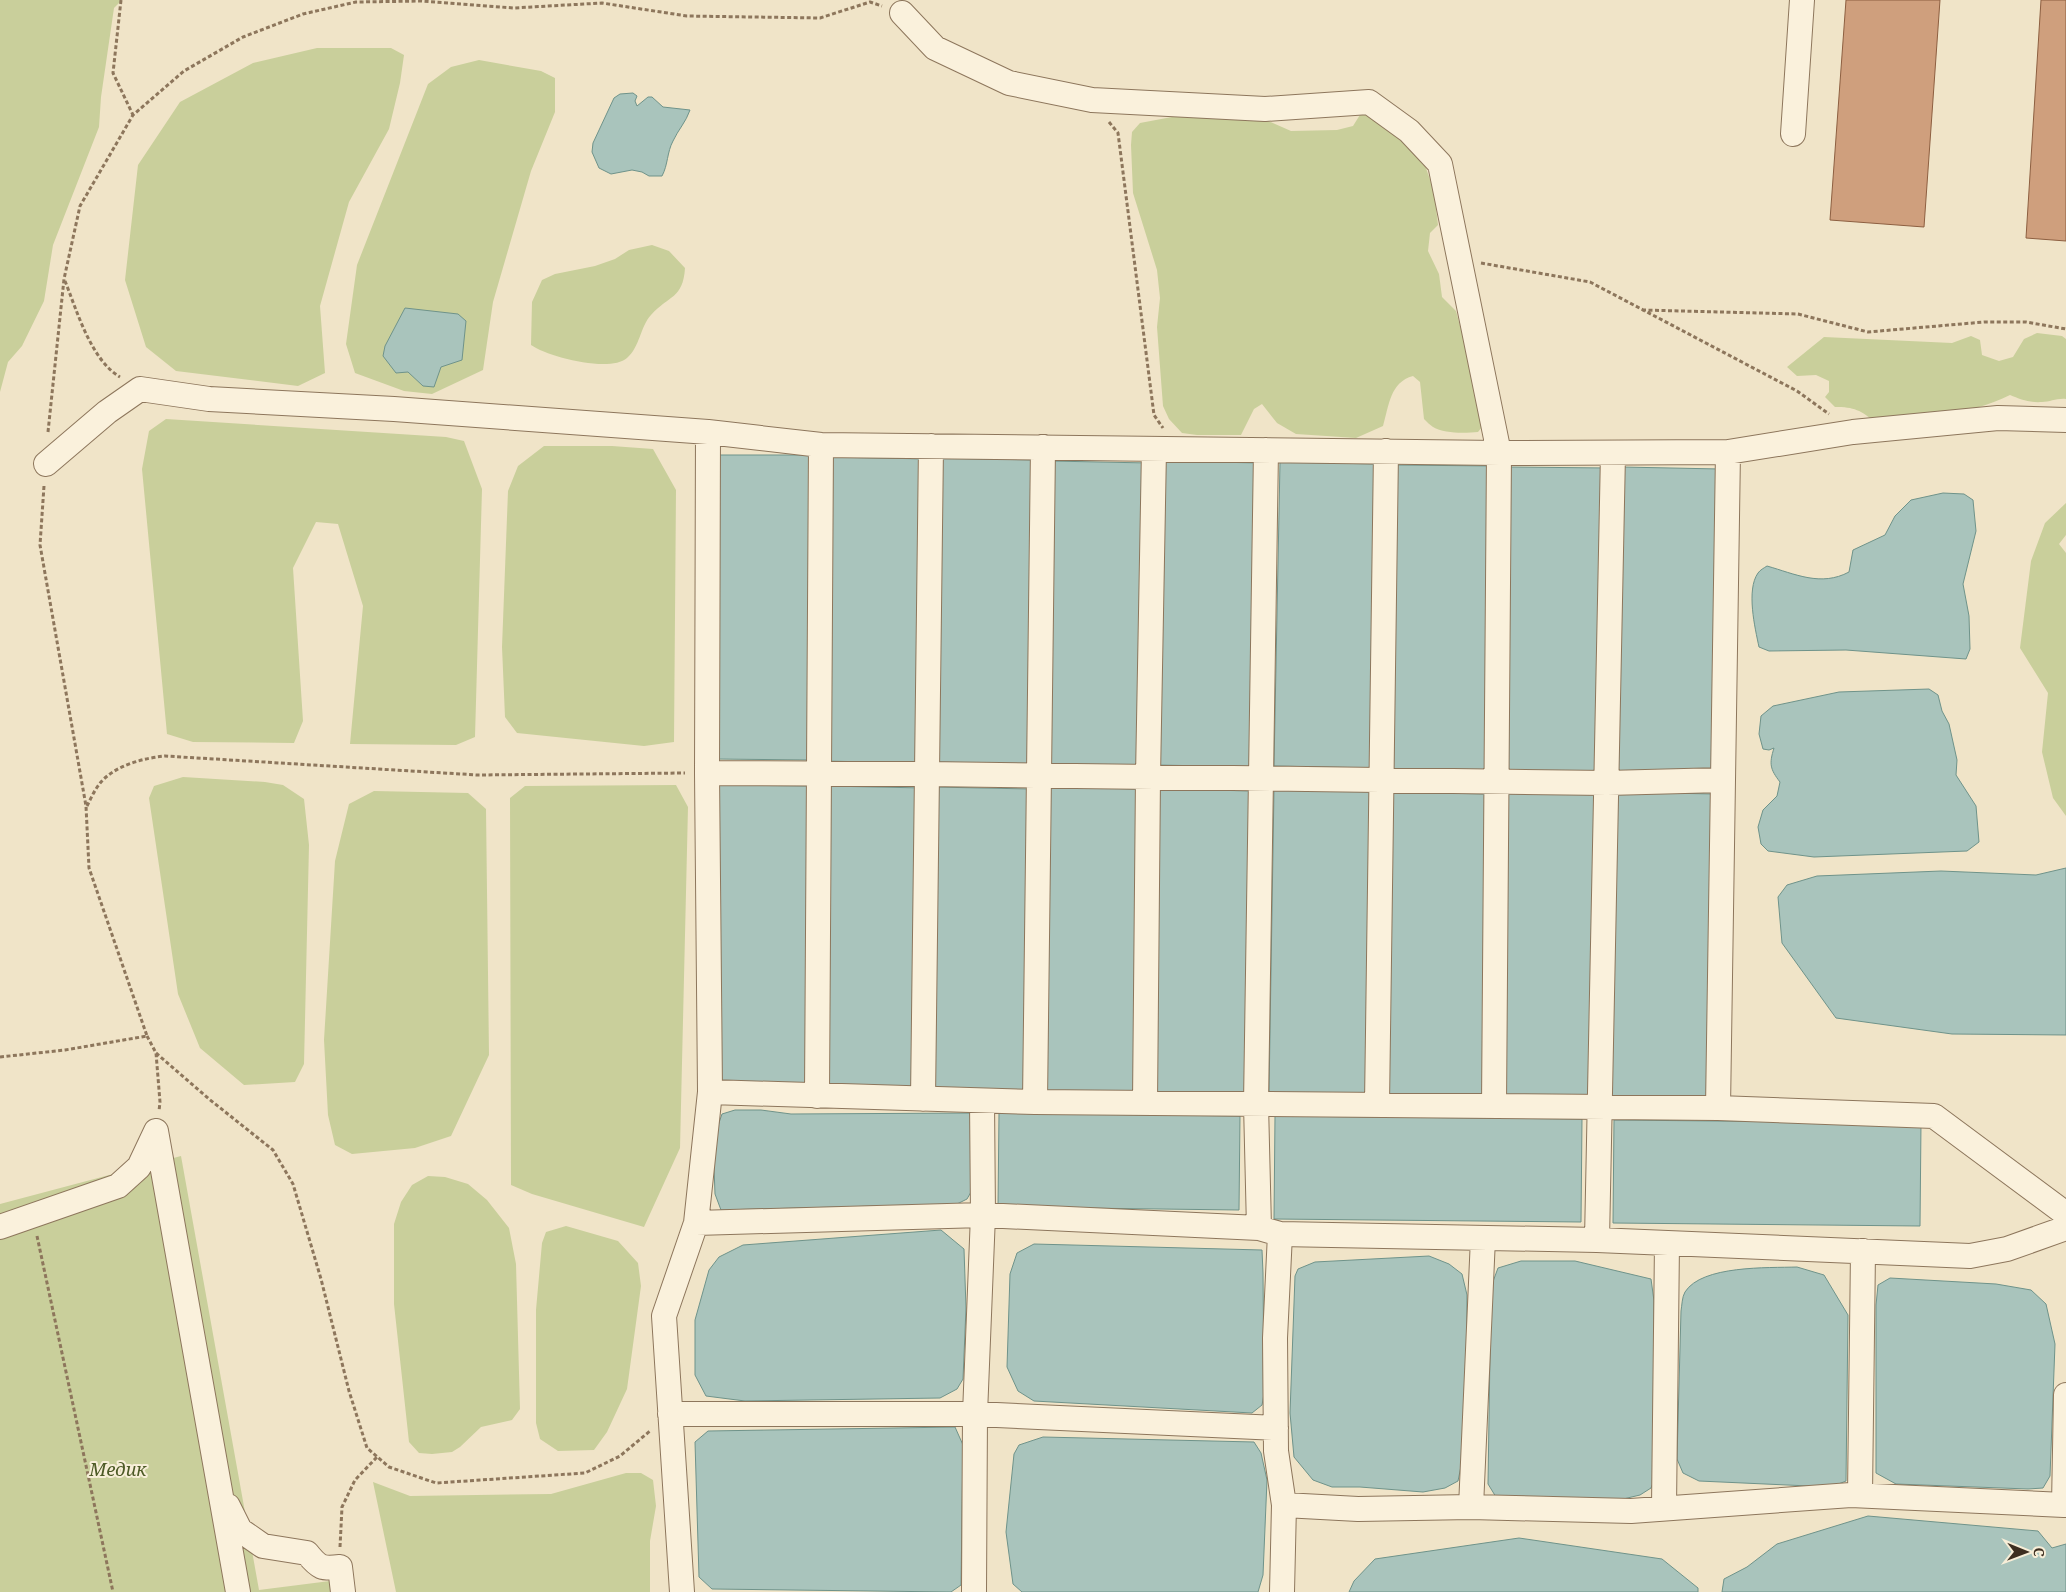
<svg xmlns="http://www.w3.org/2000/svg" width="2066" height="1592" font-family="'Noto Serif',serif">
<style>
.green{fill:#c9cf9b}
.water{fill:#a9c4bc;stroke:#6f938a}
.building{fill:#cf9f7d;stroke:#8d5f41}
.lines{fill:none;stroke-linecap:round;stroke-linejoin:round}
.minor-casing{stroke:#8d765c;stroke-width:26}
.path{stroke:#8d765c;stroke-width:3;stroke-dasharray:4 2.5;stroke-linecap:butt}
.minor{stroke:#faf1dc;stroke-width:24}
.labels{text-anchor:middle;stroke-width:4;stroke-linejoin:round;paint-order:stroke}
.park-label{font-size:18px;font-style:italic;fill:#4d5a26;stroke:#f7eed8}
</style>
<rect width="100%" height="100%" fill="#f0e4c8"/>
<path class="green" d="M0,0h122l-8,8 -13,89 -2,30 -46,118 -9,56 -22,45 -14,16 -8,30z
M317,48h74l13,7 -4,28 -11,46 -40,73 -29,104 5,67 -27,13 -122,-15 -30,-24 -21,-67 13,-115 42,-63 73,-39z
M479,60l62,11 14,7v34l-24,59 -38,131 -10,68 -51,24 -28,-3 -49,-18 -9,-29 11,-79 71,-181 23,-17z
M1363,110l57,41 14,40 4,34 -8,8 -2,18 11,23 3,23 14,14 28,104 -2,12 -4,5c-12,1 -34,2 -45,-5 -3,-2 -6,-5 -9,-8l-4,-37 -7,-6c-23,6 -24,30 -30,50l-27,12 -60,-4 -19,-11 -15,-19 -8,5 -13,26h-44l-15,-2 -13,-14 -6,-13 -6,-79 3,-29 -3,-28 -24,-77 -2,-48 1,-13 8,-9 53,-10 73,7 25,11 46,-1 16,-4z
M652,245l17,6 16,17c-2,31 -16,27 -34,47 -11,12 -11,32 -24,43 -17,15 -79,-1 -96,-13l1,-43 10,-22 13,-6 40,-8 20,-7 14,-9z
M2037,333l25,3 4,3v60c-9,-1 -16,3 -24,3 -13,1 -22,-3 -32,-7 -43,21 -88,23 -134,28 -15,-13 -22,-16 -41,-16l-10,-10 4,-5v-11l-13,-6 -19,1 -10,-9 37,-30 128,6 19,-7 9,4 2,15 17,6 14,-4 11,-18z
M166,419l280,18 18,4 18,48 -7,248 -19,8 -106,-1 13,-138 -25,-82 -22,-2 -23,46 10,153 -9,22 -101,-1 -26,-8 -25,-265 7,-38z
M544,446h68l41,3 23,41 -2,252 -30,4 -127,-13 -12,-16 -3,-70 6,-156 10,-25z
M2066,503v32l-7,9 7,9v263l-13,-18 -11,-46 6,-59 -28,-45 11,-87 14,-38z
M183,777l82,5 18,3 21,14 5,46 -5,219 -9,18 -51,3 -44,-37 -22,-54 -29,-196 5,-12z
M676,785l12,22 -8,341 -36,79 -112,-33 -21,-9 -1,-387 15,-12z
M374,791l94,2 18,16 3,246 -38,81 -36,12 -63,6 -17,-9 -7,-30 -4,-75 11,-179 14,-57z
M181,1156l78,434 71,-9 6,11h-336v-388z
M428,1176l17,1 23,7 19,16 22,28 7,36 4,145 -8,11 -31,7 -21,20 -8,5 -20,2 -13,-1 -10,-11 -15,-138v-80l7,-22 11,-17z
M566,1226l52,15 20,22 3,23 -14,103 -20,43 -13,18 -36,1 -18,-12 -4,-16v-113l6,-67 4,-11z
M626,1473h15l12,7 3,26 -6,35v51h-254l-23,-110 37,14 141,-2z"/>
<path class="water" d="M633,93l4,3 -2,5 2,5 11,-9h4l11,10 27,3c-4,12 -12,20 -17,31 -6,11 -5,24 -11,35h-13l-7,-4 -10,-2 -21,4 -12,-6 -7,-16 1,-9 21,-45 6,-4z
M405,308l53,6 8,7 -4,39 -21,7 -7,20 -11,-1 -15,-14 -12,1 -13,-17 2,-10z
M717,455h98l-3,305 -98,-1z
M829,457l98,2 -6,304 -98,-2z
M937,458l99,2 -6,304 -98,-2z
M1050,461l99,2 -6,304 -98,-2z
M1163,461l98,2 -5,304 -99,-2z
M1280,462l98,2 -6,304 -98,-2z
M1396,465l98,1 -6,305 -98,-2z
M1510,467l98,1 -6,305 -98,-2z
M1622,467l98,2 -5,304 -98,-2z
M1943,493l21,1 9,6 3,31 -13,53 6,32 1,33 -4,10 -120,-9 -77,1 -10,-4c-4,-19 -13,-57 -1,-74 2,-3 6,-5 9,-7 28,8 54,21 82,6l4,-22 32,-15 10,-19 16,-16z
M1929,689l9,6 4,16 7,13 8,36 -1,15 20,31 3,36 -12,9 -153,6 -46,-6 -7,-7 -3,-17 5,-17 14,-14 3,-14c-10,-13 -11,-18 -6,-34l-5,2 -6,-1 -4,-15 2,-18 12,-10 66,-14z
M717,785l98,1 -2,304 -98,-1z
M826,786l99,2 -6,304 -98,-2z
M933,787l98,2 -5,304 -98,-2z
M1047,787l98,2 -5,304 -98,-1z
M1157,789l98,2 -5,304 -98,-2z
M1274,789l98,2 -5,304 -98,-2z
M1390,792l98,2 -5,304 -98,-2z
M1502,792l99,2 -6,304 -98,-2z
M1616,792l98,2 -6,304 -98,-2z
M2066,868v167l-114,-1 -116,-16 -54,-75 -4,-46 9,-12 30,-9 124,-5 95,4z
M735,1110h26l30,4 181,-1 -1,79 -4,7 -10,5 -236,6 -6,-16 -2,-54 9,-26z
M999,1113l241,3 -1,94 -241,-3z
M1275,1116l307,3 -1,103 -307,-3z
M1614,1120l307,3 -1,103 -307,-3z
M941,1230l23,19 2,59 -3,71 -6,10 -17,9 -195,3 -39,-5 -11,-21v-55l14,-50 10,-13 24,-12z
M1034,1244l228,6 1,23 1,121 -2,11 -10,8 -218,-12 -16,-10 -11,-24 3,-93 7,-21z
M1429,1256l20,8 13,10 5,21 -1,147 -8,39 -13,7 -22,4 -63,-5h-28l-19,-7 -19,-23 -4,-44 5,-137 3,-7 17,-7z
M1521,1261h54l76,18 3,22 1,177 -4,10 -11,7 -21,5 -123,-3 -8,-13 3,-197 7,-19z
M1797,1267l27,8 24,40 -2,166 -15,6 -132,-6 -16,-8 -6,-14 4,-148c1,-6 1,-14 4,-19 17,-27 83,-24 112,-25z
M1890,1278l106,6 35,6 15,14 9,40 -5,132 -7,12 -15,1 -132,-5 -20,-11v-168l2,-20z
M955,1427l8,18 -2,140 -10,7 -239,-3 -13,-12 -4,-135 13,-11z
M1043,1437l211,5 7,11 6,27 -4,95 -5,17h-236l-9,-8 -7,-52 8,-78 5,-9z
M1868,1516l170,15 14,17 14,-4v48h-344l2,-13 23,-12 30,-23z
M1519,1538l143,21 36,29v4h-349l5,-11 21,-22z"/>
<path class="building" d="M1846,0h94l-16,227 -94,-7z
M2041,0h25v241l-40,-3z"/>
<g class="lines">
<g class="minor-casing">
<path id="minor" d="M902,13l33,35 74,35 83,17 173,9 104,-7 40,29 31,33 59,289 -5,653
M1793,134l9,-134
M46,464l61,-52 33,-23 69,10 185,10 314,23
M707,773l220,1 680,9 116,-3
M710,1092l325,10 683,6 216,8 132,98
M817,1096l4,-651
M923,1099l8,-653
M1035,1102l8,-655
M1145,1103l3,-326 6,-328
M1377,1105l9,-654
M1718,1108l10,-656 125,-20 145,-14 68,2
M156,1131l82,461
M696,1223l287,-8 276,13 21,6 317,6 373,16 37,-7 59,-21
M0,1227l118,-41 21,-19 17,-36
M1259,1228l-3,-124 10,-654
M1280,1234l-5,104 1,113 8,54 74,4 113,-2 160,4 220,-16 213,10
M1597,1240l16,-787
M2066,1395l-2,110h2
M670,1414h305l301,14
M1860,1495l3,-244
M228,1506l12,24 23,16 44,7c12,15 15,16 33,14l3,25
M1471,1507l12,-269
M1664,1508l3,-265
M682,1592l-18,-276 32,-93 14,-131 -3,-319 1,-341 113,13 678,8 229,-1
M974,1592l1,-178 8,-199 -1,-114
M1282,1592l2,-87"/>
</g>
<path class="path" d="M121,0l-8,73 20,42
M1109,122l9,11 36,282 9,13
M1481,263l109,19 207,109 32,23
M65,281c12,30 26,79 55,96
M1642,310l156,4 70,18 116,-10h42l40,7
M48,432l16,-153 16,-73 53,-91 51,-44 59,-34 60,-23 53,-12 65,-1 93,7 88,-5 85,13 133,2 50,-16 12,4
M87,806c4,-8 8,-17 14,-24 15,-17 43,-24 64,-26l312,19 208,-2
M147,1036l9,17 4,49 -1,9
M156,1053l53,46 64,51 20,34 28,95 28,112 18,57 22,19 47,16 149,-10 35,-17 30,-25
M0,1057l65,-7 82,-14 -58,-168 -3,-62 -46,-261 4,-59
M37,1236l76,356
M340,1547l2,-40 13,-27 22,-23"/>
<use href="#minor" class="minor"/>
</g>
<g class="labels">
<g class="park-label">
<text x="118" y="1476">Медик</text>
</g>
</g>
<g transform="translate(2026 1552) rotate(91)" stroke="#f7eed8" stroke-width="4" paint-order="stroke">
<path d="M0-4L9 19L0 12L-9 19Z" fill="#3d2e20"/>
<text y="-8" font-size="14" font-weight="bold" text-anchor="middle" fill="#3d2e20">С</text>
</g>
</svg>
